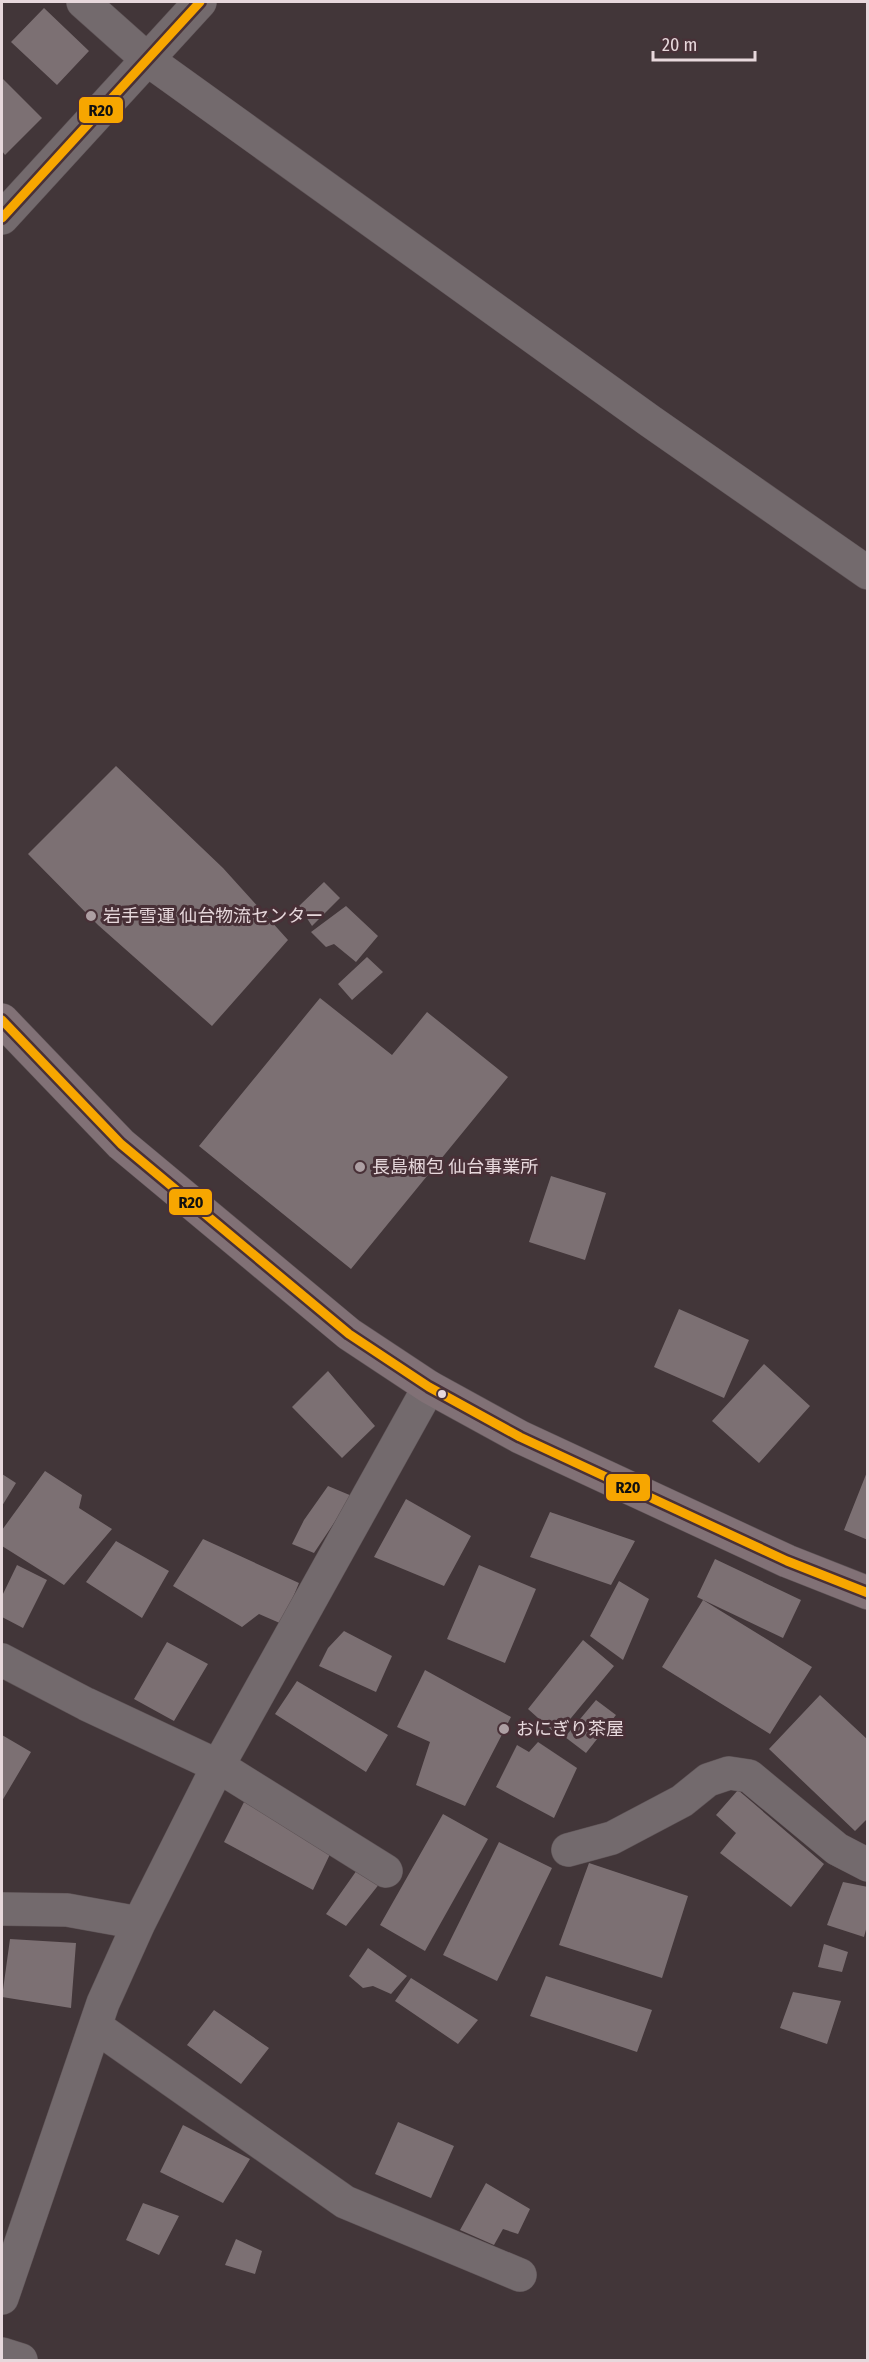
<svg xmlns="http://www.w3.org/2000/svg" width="869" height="2362" font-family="'Fira Sans Condensed','Noto Sans JP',sans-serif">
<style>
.building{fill:#7c7073}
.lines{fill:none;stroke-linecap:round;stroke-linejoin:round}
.minor-casing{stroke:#5e5356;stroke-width:34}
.major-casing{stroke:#5e5356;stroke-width:34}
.minor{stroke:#736a6d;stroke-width:33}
.major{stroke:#817176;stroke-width:33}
.bus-1-casing{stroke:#483037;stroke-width:14}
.bus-1{stroke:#f7a600;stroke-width:9}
.poi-dot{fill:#ad9fa3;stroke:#483037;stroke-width:2}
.bus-dot{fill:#e7d8dc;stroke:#483037;stroke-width:2}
.labels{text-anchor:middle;stroke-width:6;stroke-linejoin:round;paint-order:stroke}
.poi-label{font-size:18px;fill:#e7d8dc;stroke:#483037;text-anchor:start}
.line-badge{stroke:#483037;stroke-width:2}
.pale-badge-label{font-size:16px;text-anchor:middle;font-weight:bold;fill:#111}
</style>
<rect width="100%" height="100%" fill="#423639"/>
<path class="building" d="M44,8l45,43 -32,34 -46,-43z
M2,78l40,40 -37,37 -3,-4z
M116,766l107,102 65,72 -76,86 -114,-101 -70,-71z
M324,882l16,16 -28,28 -13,-20z
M346,906l32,30 -22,26 -22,-18 -8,3 -15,-15z
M367,957l16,15 -31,28 -14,-16z
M320,998l72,57 35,-43 81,65 -157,192 -152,-123z
M551,1176l55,17 -21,67 -56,-18z
M679,1309l70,31 -25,58 -70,-31z
M764,1364l46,42 -51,57 -47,-42z
M328,1371l47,55 -33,32 -50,-51z
M45,1471l37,24 -3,13 33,21 -48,56 -62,-39v-16z
M867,1472h1v68l-24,-10z
M2,1474l14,9 -14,23z
M328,1486l24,10 -38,57 -22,-9 12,-24z
M406,1499l65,37 -27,50 -70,-29z
M550,1512l85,29 -24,44 -81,-28z
M203,1539l96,44 -17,41 -23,-10 -17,13 -69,-41z
M116,1541l53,30 -27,47 -56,-36z
M715,1559l86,41 -18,38 -86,-41z
M17,1565l30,15 -24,48 -21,-11v-21z
M479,1565l57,24 -31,74 -58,-24z
M619,1581l30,18 -26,61 -33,-24z
M703,1600l109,67 -42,67 -108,-67z
M344,1631l48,25 -16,36 -57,-26 9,-18z
M583,1640l31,26 -57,69 -29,-26z
M167,1642l41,22 -34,57 -40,-22z
M425,1670l86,47 -46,89 -49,-21 14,-43 -33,-15z
M297,1681l91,54 -22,37 -91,-58z
M820,1695l48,45v78l-13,13 -86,-82z
M596,1700l20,15 -30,38 -21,-16z
M2,1735l29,17 -29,49z
M538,1742l39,26 -23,50 -58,-31 21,-42 12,7z
M738,1790l86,74 -33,43 -71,-54 16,-20 -20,-18z
M244,1802l88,48 -19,40 -89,-48z
M443,1814l45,25 -63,112 -45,-26z
M499,1842l53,26 -55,113 -54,-26z
M589,1863l99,33 -26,82 -103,-33z
M357,1870l23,13 -34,43 -20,-12z
M843,1882l25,5v35l-4,15 -37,-12z
M10,1939l66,4 -5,65 -69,-11z
M824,1944l24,8 -6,20 -24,-5z
M368,1948l39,28 -16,18 -18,-8 -10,2 -14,-12z
M546,1976l106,34 -15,42 -107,-36z
M411,1978l67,42 -20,24 -63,-43z
M793,1992l48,9 -14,43 -47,-16z
M214,2010l55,38 -28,36 -54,-39z
M398,2122l56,24 -23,52 -56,-24z
M183,2125l67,34 -27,44 -63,-31z
M486,2183l44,26 -12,25 -15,-5 -9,16 -34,-15z
M143,2203l36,13 -20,39 -33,-15z
M236,2239l26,12 -7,23 -30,-9z"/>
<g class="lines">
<g class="minor-casing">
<path id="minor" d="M83,2l65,58 502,361 218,152
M2,218l198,-216
M2,1660l84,44 132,62 168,105
M568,1850l44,-12 70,-37 26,-21 21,-7 20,3 88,73 31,16
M2,1909l65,1 72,13
M95,2026l250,176 175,73
M2,2298l101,-295 36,-80 79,-157 211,-379
M2,2354l19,6"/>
</g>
<g class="major-casing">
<path id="major" d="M2,1020l119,124 228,190 80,53 91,50 267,124 81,32"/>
</g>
<use href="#minor" class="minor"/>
<use href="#major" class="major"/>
<g class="bus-1-casing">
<path id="bus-1" d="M2,218l198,-216
M2,1020l119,124 228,190 80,53 91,50 267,124 81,32"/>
</g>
<use href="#bus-1" class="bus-1"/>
</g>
<g class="poi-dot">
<circle cx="91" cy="916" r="6"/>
<circle cx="360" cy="1167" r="6"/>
<circle cx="504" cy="1729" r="6"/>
</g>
<circle class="bus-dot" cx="442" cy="1394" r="5"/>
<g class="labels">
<g class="poi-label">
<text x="103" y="922">岩手雪運 仙台物流センター</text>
<text x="372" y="1173">長島梱包 仙台事業所</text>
<text x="516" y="1735">おにぎり茶屋</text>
</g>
</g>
<g class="line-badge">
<rect x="78" y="96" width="46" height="28" rx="6" fill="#f7a600"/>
<rect x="168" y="1188" width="45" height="28" rx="6" fill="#f7a600"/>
<rect x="605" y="1473" width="46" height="29" rx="6" fill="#f7a600"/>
</g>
<g class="pale-badge-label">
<text x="101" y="116">R20</text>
<text x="191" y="1208">R20</text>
<text x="628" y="1493">R20</text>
</g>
<rect width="869" height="2362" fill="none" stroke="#e7d8dc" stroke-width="6"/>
<path d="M653 51v9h102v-9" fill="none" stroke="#e7d8dc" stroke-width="3"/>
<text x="662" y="51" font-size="18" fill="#e7d8dc" stroke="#483037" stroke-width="4.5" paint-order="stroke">20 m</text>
</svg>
